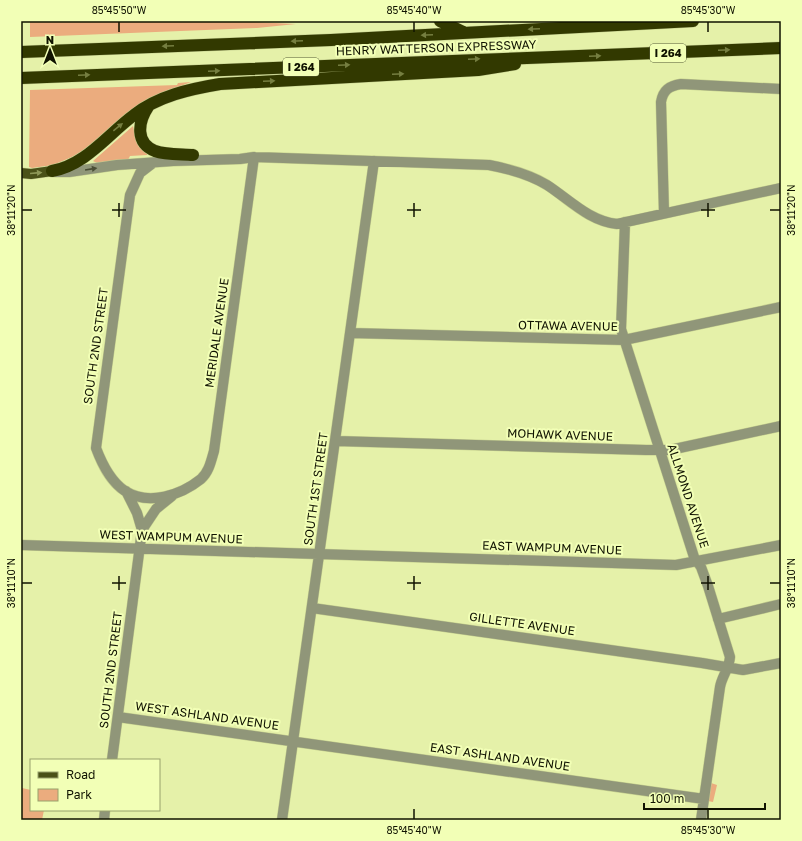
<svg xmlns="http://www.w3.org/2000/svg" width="802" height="841" font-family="'Golos Text',sans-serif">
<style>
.green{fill:#ebac7e}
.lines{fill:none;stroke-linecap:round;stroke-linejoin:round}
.minor-casing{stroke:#c3cd8e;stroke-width:11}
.primary-casing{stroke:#c3cd8e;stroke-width:11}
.motorway-casing{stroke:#c3cd8e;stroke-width:13}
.minor{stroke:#909679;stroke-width:10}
.primary{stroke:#4a5118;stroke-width:10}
.motorway{stroke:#323900;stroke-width:12}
.oneway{fill:#757e40}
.oneway2{fill:#4a4e36}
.oneway3{fill:#8d9757}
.ticks{fill:none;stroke:#101300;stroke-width:1.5}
.labels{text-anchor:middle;stroke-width:4;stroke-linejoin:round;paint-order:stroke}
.shield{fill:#f2ffb6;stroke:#545a37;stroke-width:1}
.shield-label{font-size:11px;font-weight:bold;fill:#101300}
.street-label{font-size:12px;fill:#101300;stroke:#f2ffb6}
.neatline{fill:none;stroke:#101300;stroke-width:1.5}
.ticks-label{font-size:10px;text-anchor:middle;fill:#101300}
</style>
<rect width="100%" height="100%" fill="#e5f1a9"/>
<path class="green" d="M30,21h205l61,3 -39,4 -227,9z
M191,82l-41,16 -23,15 -40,35 -15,9 -19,8 -21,3 -3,-1 1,-77 147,-5 1,-2z
M133,126l4,16 10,11v2l-17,1 -2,4 -31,3 -4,-2z
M711,783l6,2 -4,17 -5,-1z
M22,788l9,2v20h13l-2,10h-21z"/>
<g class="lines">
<g class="minor-casing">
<path id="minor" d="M153,163l-13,10 -10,22 -34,253c6,16 14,33 29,43 24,15 56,4 76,-12 8,-7 10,-18 13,-28l40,-294
M56,172h13l48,-7 56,-4 67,-2 14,-2 235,8c21,4 40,9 58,20 23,15 42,36 70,39l164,-36
M664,213l-3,-111c2,-12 8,-16 20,-18l100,5
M625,222l-4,107 73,228 7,10 7,19 22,71c-1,12 -8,19 -10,30l-19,133
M350,333l274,7 157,-33
M336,441l310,9h24l111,-24
M142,530l14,-21 16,-13
M21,545l655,20 105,-20
M312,608l390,55 41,7 38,-7
M718,619l63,-15
M118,717l586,82
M112,760l30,-230 -5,-17 -11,-22
M104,820l1,-10
M282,820l92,-659"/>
</g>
<g class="primary-casing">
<path id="primary" d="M21,173l10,1 21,-3"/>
</g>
<g class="motorway-casing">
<path id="motorway" d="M440,21l23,11
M21,52l310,-12 362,-19
M21,78l760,-30
M148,107c-10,15 -13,36 7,44 11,4 26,3 38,4
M52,171c34,-6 56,-37 82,-56 24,-19 56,-26 86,-31l258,-14 37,-6"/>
</g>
<use href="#minor" class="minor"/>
<use href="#primary" class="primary"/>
<use href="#motorway" class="motorway"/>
</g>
<defs><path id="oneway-solid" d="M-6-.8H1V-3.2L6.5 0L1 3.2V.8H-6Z"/></defs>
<g class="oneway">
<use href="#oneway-solid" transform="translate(534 29) rotate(177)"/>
<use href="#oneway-solid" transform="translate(427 35) rotate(177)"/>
<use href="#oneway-solid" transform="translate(297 41) rotate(178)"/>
<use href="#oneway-solid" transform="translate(168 46) rotate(178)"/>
<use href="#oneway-solid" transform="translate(724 50) rotate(-2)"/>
<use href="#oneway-solid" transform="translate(595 56) rotate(-3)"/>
<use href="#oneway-solid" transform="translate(474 59) rotate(-2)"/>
<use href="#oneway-solid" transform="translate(344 65) rotate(-2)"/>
<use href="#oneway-solid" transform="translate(214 71) rotate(-2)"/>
<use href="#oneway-solid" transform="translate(398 74) rotate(-3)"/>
<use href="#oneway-solid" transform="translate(84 75) rotate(-2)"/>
<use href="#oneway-solid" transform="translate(269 81) rotate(-3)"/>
<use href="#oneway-solid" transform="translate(118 127) rotate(-39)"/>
</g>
<use class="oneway2" href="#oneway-solid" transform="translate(91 169) rotate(-9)"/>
<use class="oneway3" href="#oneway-solid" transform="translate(36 173) rotate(-5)"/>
<path class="ticks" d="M119,22v10M414,22v10M708,22v10M119,203v14M414,203v14M708,203v14M22,210h10M112,210h14M407,210h14M701,210h14M770,210h10M119,576v14M414,576v14M708,576v14M22,583h10M112,583h14M407,583h14M701,583h14M770,583h10M414,809v10M708,809v10"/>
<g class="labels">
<g class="shield">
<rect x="650" y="44" width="36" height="18" rx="3"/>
<rect x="283" y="58" width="36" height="18" rx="3"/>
</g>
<g class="shield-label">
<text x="668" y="57">I 264</text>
<text x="301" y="71">I 264</text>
</g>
<g class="street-label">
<text transform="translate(436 48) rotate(-2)" y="4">HENRY WATTERSON EXPRESSWAY</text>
<text transform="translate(568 326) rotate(1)" y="4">OTTAWA AVENUE</text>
<text transform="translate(217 333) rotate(-82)" y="4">MERIDALE AVENUE</text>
<text transform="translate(96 346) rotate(-82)" y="4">SOUTH 2ND STREET</text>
<text transform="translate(560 435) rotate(2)" y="4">MOHAWK AVENUE</text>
<text transform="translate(316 489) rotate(-82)" y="4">SOUTH 1ST STREET</text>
<text transform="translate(688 496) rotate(72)" y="4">ALLMOND AVENUE</text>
<text transform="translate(171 537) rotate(2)" y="4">WEST WAMPUM AVENUE</text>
<text transform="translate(552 548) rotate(2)" y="4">EAST WAMPUM AVENUE</text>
<text transform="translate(522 624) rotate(8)" y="4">GILLETTE AVENUE</text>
<text transform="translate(111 670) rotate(-83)" y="4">SOUTH 2ND STREET</text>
<text transform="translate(207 716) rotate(8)" y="4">WEST ASHLAND AVENUE</text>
<text transform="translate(500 757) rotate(8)" y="4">EAST ASHLAND AVENUE</text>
</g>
</g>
<rect width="802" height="841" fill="none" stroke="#f2ffb6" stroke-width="44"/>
<rect x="30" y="759" width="130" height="52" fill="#f2ffb6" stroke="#98a16d"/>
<rect x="38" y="772" width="20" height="6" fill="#4a5118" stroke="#98a16d"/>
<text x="66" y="779" font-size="12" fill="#101300">Road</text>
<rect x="38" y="789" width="20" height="12" fill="#ebac7e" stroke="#98a16d"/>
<text x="66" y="799" font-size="12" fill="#101300">Park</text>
<g transform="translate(50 50)" stroke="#f2ffb6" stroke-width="3" paint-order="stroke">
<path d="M0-3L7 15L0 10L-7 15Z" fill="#101300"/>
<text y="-6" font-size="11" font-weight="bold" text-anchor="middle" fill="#101300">N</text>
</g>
<path d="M644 803v6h121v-6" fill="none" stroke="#101300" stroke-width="2"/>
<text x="650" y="803" font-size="12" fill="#101300" stroke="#f2ffb6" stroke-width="3" paint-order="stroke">100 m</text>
<rect x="22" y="22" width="758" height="797" class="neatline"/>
<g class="ticks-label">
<text x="119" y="14">85°45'50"W</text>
<text x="414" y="14">85°45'40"W</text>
<text x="708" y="14">85°45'30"W</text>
<text transform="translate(11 210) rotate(-90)" y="4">38°11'20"N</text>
<text transform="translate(791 210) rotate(-90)" y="4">38°11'20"N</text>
<text transform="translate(11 583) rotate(-90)" y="4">38°11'10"N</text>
<text transform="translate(791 583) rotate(-90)" y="4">38°11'10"N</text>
<text x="414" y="834">85°45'40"W</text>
<text x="708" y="834">85°45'30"W</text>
</g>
</svg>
